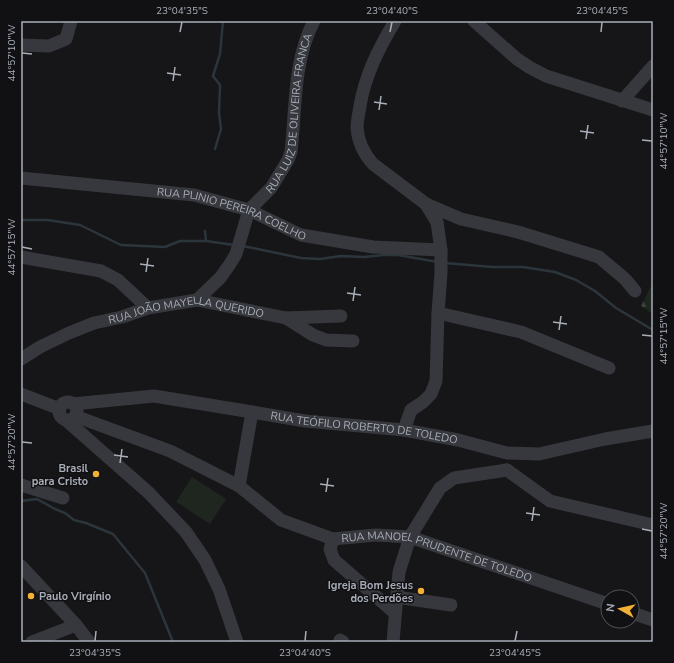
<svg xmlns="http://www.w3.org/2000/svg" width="674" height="663" font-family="'Nunito Sans',sans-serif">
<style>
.forest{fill:url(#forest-firs)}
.garden{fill:#1e261f}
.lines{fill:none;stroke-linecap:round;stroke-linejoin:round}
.stream{stroke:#2c353c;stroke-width:2.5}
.minor{stroke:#37383d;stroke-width:13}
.ticks{fill:none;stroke:#a8adb8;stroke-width:1.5}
.poi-dot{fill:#f2b134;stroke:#111113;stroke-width:1.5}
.labels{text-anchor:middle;stroke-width:3;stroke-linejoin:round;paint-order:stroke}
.street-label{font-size:11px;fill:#a8adb8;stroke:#111113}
.poi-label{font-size:11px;font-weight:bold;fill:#a8adb8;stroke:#111113;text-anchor:end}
.neatline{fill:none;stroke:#a8adb8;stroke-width:1.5}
.ticks-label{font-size:10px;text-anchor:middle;fill:#a8adb8}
</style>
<defs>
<pattern id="forest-firs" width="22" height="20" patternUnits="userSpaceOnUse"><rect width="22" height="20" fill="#1e261f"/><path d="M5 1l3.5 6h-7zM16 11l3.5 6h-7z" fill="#3c433d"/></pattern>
</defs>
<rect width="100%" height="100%" fill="#161618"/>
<path class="forest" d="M653,282v32l-12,-8z"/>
<path class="garden" d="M192,477l34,22 -16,25 -34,-22z"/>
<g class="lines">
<path class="stream" d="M215,149l6,-20 -2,-16 1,-28 -7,-9 7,-22 3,-33
M21,219l3,1h24l32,5 41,20 44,2 15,-6h26l28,4
M205,231l1,10
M243,246l58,12 19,1 21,-3 23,1 20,-2h14l40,7
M445,263l47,4h31l32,5 21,8 19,11 21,17 37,22
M21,501l16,-2 18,10 10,4 9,7 12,3 27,11 32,39 28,69"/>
<g class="minor">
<path d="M395,21c-16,27 -30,54 -35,85 -1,7 -3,15 -3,22 1,13 7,26 16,36l53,40 11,18 4,28v23l-3,40 -2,68 -5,13 -8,8 -12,8 -7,20"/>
<path d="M474,21l43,38 12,8 17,9 107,34"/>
<path d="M21,45l28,1 17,-7 5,-18"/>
<path d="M622,101l31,-35"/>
<path id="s1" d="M21,178l173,17 55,15 52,25 72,12 68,3"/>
<path d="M426,204l35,15 57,13 81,25 26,22 10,12"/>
<path d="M21,257l80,14 17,9 30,28"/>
<path id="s2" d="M197,300l23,-22 10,-14 6,-10 13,-44 22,-22 17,-28 3,-8c5,-43 2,-91 23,-131"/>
<path d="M438,313l83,19 88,36"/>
<path d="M286,318l55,-2"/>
<path id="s3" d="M21,359l19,-12 29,-14 25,-10 28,-6 26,-9 49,-8 89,18 27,17 13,5 27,1"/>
<path d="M21,394l39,15"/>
<circle cx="68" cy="411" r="9"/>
<path id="s4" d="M73,404l81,-8 98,16 53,9 99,9 54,10 49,13 32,1 66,-15 48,-8"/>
<path id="s5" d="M75,416l95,35 69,35 42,34 52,19 43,-4 34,2 198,67"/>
<path d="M66,420l83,73 37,39 19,28 14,29 18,53"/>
<path d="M507,470l43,31 103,24"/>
<path d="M21,485l42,13"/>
<path d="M239,486l13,-74"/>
<path d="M333,539l-3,10 4,11 61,53"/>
<path d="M21,566l55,59 13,17"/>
<path d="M396,597l55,8"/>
<path d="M632,613l21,7"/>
<path d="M340,640l3,2"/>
<path d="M32,642l44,-17"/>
<path d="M393,642l6,-70 11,-35 30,-49 14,-10 53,-8"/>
</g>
</g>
<path class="ticks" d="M180,32l2,-10M390,32l2,-10M601,32l1,-10M22,53l10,1M167,73l14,2M173,81l2,-14M374,102l13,2M379,110l2,-14M580,131l14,2M586,139l2,-14M642,140l10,1M22,247l10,2M140,264l14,2M146,272l2,-14M347,293l14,2M353,301l2,-14M553,322l14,2M559,330l2,-14M642,335l10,1M22,442l10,1M114,455l14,2M120,463l2,-14M320,484l14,2M326,492l2,-14M526,513l14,2M532,521l2,-14M642,529l10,2M95,641l1,-10M305,641l1,-10M515,641l2,-10"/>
<g class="poi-dot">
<circle cx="96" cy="474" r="4"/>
<circle cx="421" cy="591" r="4"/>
<circle cx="31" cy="596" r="4"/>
</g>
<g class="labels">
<g class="street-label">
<text dy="4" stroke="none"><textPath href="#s2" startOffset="216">RUA LUIZ DE OLIVEIRA FRANCA</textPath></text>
<text dy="4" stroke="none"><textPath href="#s1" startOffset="215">RUA PLINIO PEREIRA COELHO</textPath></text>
<text dy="4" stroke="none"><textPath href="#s3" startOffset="176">RUA JOÃO MAYELLA QUERIDO</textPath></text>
<text dy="4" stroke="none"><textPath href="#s4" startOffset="294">RUA TEÓFILO ROBERTO DE TOLEDO</textPath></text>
<text dy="4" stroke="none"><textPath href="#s5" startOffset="395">RUA MANOEL PRUDENTE DE TOLEDO</textPath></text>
</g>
<g class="poi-label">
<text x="88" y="472">Brasil<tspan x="88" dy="13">para Cristo</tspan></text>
<text x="413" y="589">Igreja Bom Jesus<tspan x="413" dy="13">dos Perdões</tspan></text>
<text x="39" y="600" text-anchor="start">Paulo Virgínio</text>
</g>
</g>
<rect width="674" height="663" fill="none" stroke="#111113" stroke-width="44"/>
<g transform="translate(620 609) rotate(278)"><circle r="19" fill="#111113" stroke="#4d4f55"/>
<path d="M0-3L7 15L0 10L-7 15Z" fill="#f2b134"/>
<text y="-6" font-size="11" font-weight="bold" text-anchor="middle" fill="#a8adb8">N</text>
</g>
<rect x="22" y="22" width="630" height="619" class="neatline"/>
<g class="ticks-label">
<text x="182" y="14">23°04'35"S</text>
<text x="392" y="14">23°04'40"S</text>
<text x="602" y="14">23°04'45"S</text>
<text transform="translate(11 53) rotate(-90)" y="4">44°57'10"W</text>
<text transform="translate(663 141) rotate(-90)" y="4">44°57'10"W</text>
<text transform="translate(11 247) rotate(-90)" y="4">44°57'15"W</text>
<text transform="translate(663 336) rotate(-90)" y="4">44°57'15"W</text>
<text transform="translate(11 442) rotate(-90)" y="4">44°57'20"W</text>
<text transform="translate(663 531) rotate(-90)" y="4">44°57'20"W</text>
<text x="95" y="656">23°04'35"S</text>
<text x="305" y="656">23°04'40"S</text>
<text x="515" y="656">23°04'45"S</text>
</g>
</svg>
